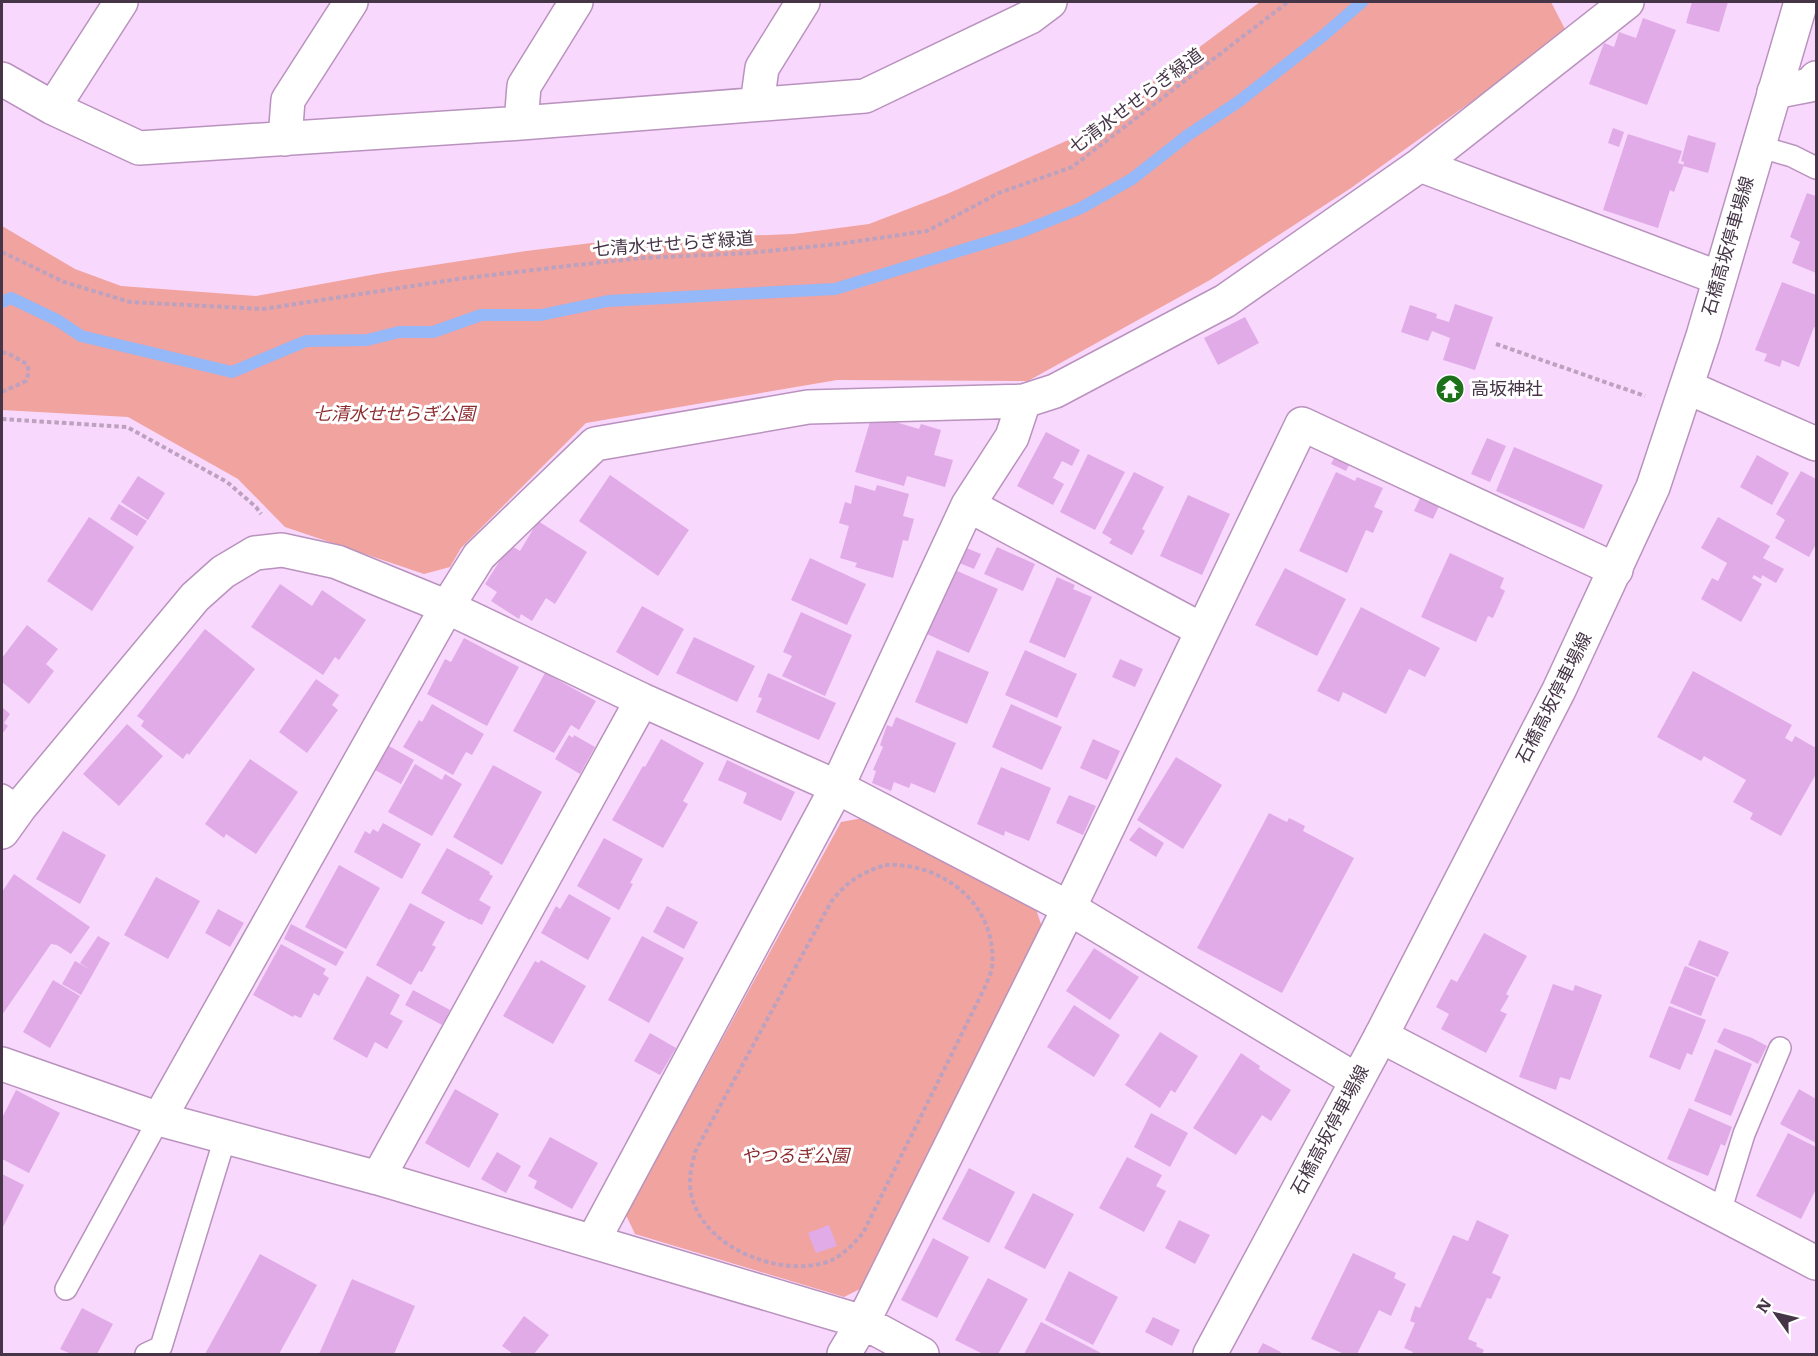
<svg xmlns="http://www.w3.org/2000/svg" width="1818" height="1356" font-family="Literata,'Noto Sans JP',serif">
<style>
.green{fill:#f0a39f}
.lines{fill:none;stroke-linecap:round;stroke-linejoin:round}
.stream{stroke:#95b8f9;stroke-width:12}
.building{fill:#e0abe7}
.lane-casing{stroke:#b993be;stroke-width:24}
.street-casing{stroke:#b993be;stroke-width:36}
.secondary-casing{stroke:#b993be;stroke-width:36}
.path{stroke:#bda2c0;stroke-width:4;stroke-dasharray:4.5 3;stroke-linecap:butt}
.lane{stroke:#fff;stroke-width:21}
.street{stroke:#fff;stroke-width:33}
.secondary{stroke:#fff;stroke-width:33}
.labels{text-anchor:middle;stroke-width:6;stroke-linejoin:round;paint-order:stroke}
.street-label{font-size:18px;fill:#453547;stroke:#fff}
.poi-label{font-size:18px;fill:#453547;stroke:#fff;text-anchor:start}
.park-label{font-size:18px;font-style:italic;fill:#8e2d30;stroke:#fff}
</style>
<rect width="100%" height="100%" fill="#f9d8fd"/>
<path class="green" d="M1260,2h291l16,31 -216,155 -141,92 -182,101 -191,-1 -251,43 -125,125 -11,19 -26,7 -139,-47 -47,-48 -110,-62 -126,-7v-184l73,43 46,17 135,10 126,-23 144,-22 82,-10 185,-7 76,-10 78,-30 137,-61z
M863,818l173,91 6,18 -180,361 -18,9 -209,-63 -9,-19 215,-393z"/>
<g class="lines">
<path class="stream" d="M2,302l9,-4 46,22 24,16 151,36 74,-31 61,-1 32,-8h34l48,-17h60l67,-14 227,-12 186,-57 60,-24 51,-29 56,-44 50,-33 86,-67 38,-33"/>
</g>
<path class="building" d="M1692,2h36l-9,30 -33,-9z
M1643,18l33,12 -29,75 -58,-21 15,-41 10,4 5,-15 17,6z
M1613,128l11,4 -5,15 -11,-4z
M1628,134l54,17 -4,12 6,2 -10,27 -4,-2 -12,38 -55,-18z
M1688,135l28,8 -8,30 -25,-7 1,-4 -3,-1z
M1807,193l9,3v77l-24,-10 8,-21 -10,-5z
M1782,282l34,13v33l-2,-1 -15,40 -17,-7 -2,7 -16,-6 3,-7 -12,-4z
M1455,304l38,13 -18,53 -32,-10 7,-22 -18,-7 -4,10 -27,-9 9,-27 27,9 -1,4 13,4z
M1245,317l14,26 -41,22 -14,-27z
M872,415l47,14 2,-5 20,6 -7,25 19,5 -8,27 -38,-11 -3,10 -49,-14z
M1046,432l34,18 -8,16 -10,-5 -9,17 11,6 -11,21 -36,-19z
M1487,438l19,8 -16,36 -19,-8z
M1514,447l89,38 -19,44 -88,-38z
M1088,454l37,18 -30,58 -35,-18z
M1336,454l15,7 -5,10 -15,-7z
M1757,455l32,18 -17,32 -32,-18z
M1801,471l15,8v65l-7,13 -34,-19 10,-18 -9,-6z
M1134,472l30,15 -22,42 3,2 -13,24 -23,-12 3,-4 -10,-6z
M1336,472l19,9 2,-4 26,11 -9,19 9,4 -10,22 -7,-3 -19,43 -48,-22z
M610,475l79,55 -31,46 -79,-55z
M138,476l27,17 -17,27 -27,-18z
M855,485l20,6 2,-6 32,9 -6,22 11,3 -6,22 -5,-1 -10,38 -38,-11 2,-4 -17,-5 9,-32 -10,-3 6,-21 6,2z
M1422,494l19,8 -8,17 -19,-8z
M1188,495l42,19 -28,61 -42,-19z
M119,504l28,17 -10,15 -27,-17z
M89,517l45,30 -42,64 -45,-30z
M1718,517l52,29 -7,12 21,11 -8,14 -14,-8 -1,4 -7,-4 -2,3 10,6 -21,38 -40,-23 11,-21 6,3 9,-18 -26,-15z
M538,521l49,31 -32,52 -9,-6 -14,23 -11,-7 -2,5 -28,-18 6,-9 -12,-8 25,-39 10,6z
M964,547l17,7 -7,15 -17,-7z
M997,547l38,17 -12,27 -39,-17z
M1450,553l54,25 -4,10 5,3 -12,27 -5,-2 -12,26 -55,-25z
M810,558l56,26 -19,41 -56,-25z
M1285,568l61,31 -29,57 -62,-31z
M955,570l43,19 -29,64 -42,-19z
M1057,577l18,8 -2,4 19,8 -27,61 -36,-16z
M280,584l32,22 10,-16 44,30 -27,40 -4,-3 -12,18 -72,-48z
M642,606l42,23 -26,47 -42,-24z
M1361,607l79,41 -15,29 -16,-8 -23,45 -43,-22 -4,10 -22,-11z
M801,612l51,23 -27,61 -43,-20 10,-20 -9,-4z
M27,625l31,24 -12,15 8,7 -25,33 -27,-22v-24z
M205,629l50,40 -66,86 -2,-2 -4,6 -42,-33 3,-5 -7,-5z
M694,637l61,29 -18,36 -61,-29z
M464,638l55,29 -32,59 -60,-32 18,-35 6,3z
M937,650l52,22 -22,52 -52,-22z
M1025,650l52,24 -20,44 -52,-23z
M1120,659l23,10 -8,18 -23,-10z
M1693,671l99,54 -7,13 7,4 3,-6 21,12v26l-35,62 -31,-17 3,-6 -20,-11 13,-22 -42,-24 -3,5 -44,-24z
M545,673l51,28 -17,29 -8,-5 -17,28 -41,-22z
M768,673l68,30 -17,37 -63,-28 6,-14 -4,-1z
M316,679l23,16 -7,10 6,5 -31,43 -28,-21z
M432,704l52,30 -12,21 -6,-3 -13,23 -50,-28 16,-27 3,2z
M1011,704l51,23 -20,43 -50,-23z
M2,707l8,7 -6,9 4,3 -6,8z
M896,717l60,26 -21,50 -24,-10 -2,5 -15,-6 -3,9 -19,-8 4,-12 -3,-1 10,-23 -3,-2 7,-20 5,2z
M127,724l36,32 -44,50 -36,-32z
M569,735l4,3 1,-3 21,12 -15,27 -25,-15z
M661,739l43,24 -21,38 5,3 -25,44 -51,-28 31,-54 2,1z
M1093,739l27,12 -13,29 -27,-12z
M389,746l25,14 -13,24 -26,-14z
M1176,757l46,28 -39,64 -46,-29z
M250,759l48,33 -42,62 -30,-20 -2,4 -19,-14z
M727,760l68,32 -14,29 -38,-18 4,-10 -29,-13z
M415,764l27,16 3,-6 17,10 -30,52 -44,-24z
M493,765l49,27 -40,73 -49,-28z
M1001,767l50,21 -22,53 -24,-10 -1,5 -27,-12z
M1069,795l27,11 -13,29 -27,-12z
M1269,813l18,9 2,-4 16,8 -2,5 51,27 -72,135 -85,-45z
M383,823l38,21 -19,35 -48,-27 11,-21 5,3 3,-5 5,3z
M1139,827l25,16 -8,14 -27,-17z
M63,831l43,24 -26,49 -44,-25z
M604,838l39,21 -13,24 3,1 -14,26 -42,-24z
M447,848l43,24 -1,2 4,2 -14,24 12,7 -9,18 -11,-6 -1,1 -49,-27z
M339,865l41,23 -34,61 -41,-22z
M14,874l76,53 -19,27 -14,-9 -6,-1 -49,71v-123z
M156,877l44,24 -32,58 -44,-24z
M569,894l42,24 -23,42 -47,-27 15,-27 4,3z
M410,903l35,19 -13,23 4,2 -14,25 -3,-1 -8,14 -35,-20z
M667,906l31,16 -14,27 -31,-17z
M218,909l26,14 -14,24 -25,-14z
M291,924l53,28 -8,14 -52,-27z
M1484,933l43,23 -21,38 3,2 -9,15 7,3 -21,39 -45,-24 8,-15 -13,-7 15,-28 6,3z
M98,936l12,7 -29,52 -19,-11 13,-23 16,9 -11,-7z
M642,936l42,22 -35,65 -41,-23z
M1699,940l30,12 -11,25 -30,-12z
M281,944l45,25 -3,5 6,4 -10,18 -5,-3 -13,25 -7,-3 -1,2 -40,-22z
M1094,948l45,29 -29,43 -44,-29z
M541,960l45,26 -33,58 -50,-28 32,-55 4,2z
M1685,966l31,12 -15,38 -31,-13z
M367,976l33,19 -10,19 13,7 -16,28 -12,-7 -8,16 -34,-19z
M53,980l27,16 -30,52 -27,-16z
M1553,984l20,7 2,-6 27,10 -32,85 -10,-3 -4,13 -37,-13z
M413,990l37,20 -8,15 -37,-20z
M1074,1005l46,30 -26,42 -47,-30z
M1669,1006l37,14 -14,35 -5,-2 -7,17 -31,-13z
M1724,1028l28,10 15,8 -9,18 -41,-22z
M1160,1032l38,24 -23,37 -4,-3 -11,18 -35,-23z
M650,1033l26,15 -16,27 -26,-14z
M1715,1049l37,15 -21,52 -37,-15z
M1241,1053l19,13 -1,3 32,21 -20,31 -9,-6 -26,40 -43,-27z
M455,1089l44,25 -30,54 -44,-25z
M1799,1089l17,10v44l-36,-19z
M16,1090l44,23 -31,60 -27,-14v-41z
M1689,1108l43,19 -7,19 -4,-2 -13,32 -41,-17z
M1151,1113l37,20 -18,34 -36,-20z
M1788,1133l28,14v42l-15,30 -45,-23z
M550,1137l48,26 -26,46 -38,-21 3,-7 -9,-5z
M497,1152l24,14 -15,27 -25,-14z
M1127,1157l35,18 -6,11 10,5 -22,41 -45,-24z
M969,1168l46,24 -26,51 -47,-24z
M2,1174l22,11 -22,44z
M1033,1193l41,21 -29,55 -41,-21z
M1179,1220l31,15 -15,29 -30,-16z
M1477,1220l32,15 -17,38 9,4 -10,22 -4,-1 -19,41 9,4 -1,3 8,4 -2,4h-70l1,-2 -9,-4 11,-25 -5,-2 5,-15 5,2 33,-73 15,6z
M829,1225l8,21 -21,7 -8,-20z
M933,1238l36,19 -32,61 -36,-18z
M1353,1253l43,20 -2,5 12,6 -15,32 -12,-6 -22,44h-13l-33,-15z
M260,1254l57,31 -38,69h-74z
M1069,1271l49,26 -25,48 -48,-25z
M988,1278l40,21 -30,55h-15l-28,-14z
M352,1279l63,27 -21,48h-75z
M82,1308l31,16 -16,30h-26l-11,-5z
M524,1316l25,19 -15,19h-21l-11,-8z
M1153,1317l27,13 -8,16 -27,-14z
M1041,1322l62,32h-79z
M1263,1343l18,9 -1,2h-23z"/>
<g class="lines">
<g class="lane-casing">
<path id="lane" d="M1757,146l35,10 24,12
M2,795l18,12
M1720,1212l24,-78 36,-86
M66,1289l93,-170
M146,1354l15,-7 64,-209"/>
</g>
<g class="street-casing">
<path id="street" d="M2,79l51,29 86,40 382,-25 344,-27 165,-79 20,-15
M1774,92l36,-7 6,-7
M757,104l5,-36 41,-66
M53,108l68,-106
M521,123l3,-37 52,-84
M285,139l3,-39 63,-98
M1420,165l299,113
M968,505l234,125
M2,832l18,-25 175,-210 28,-25 32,-19 27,-3 55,12 110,45 195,93 195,87 232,121 287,172
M1381,1036l435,227
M2,1064l157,55 219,59 485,144 59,32
M159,1119l288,-512 32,-51 116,-112 213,-37 216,-6 31,-10 170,-90 195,-136 207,-163
M378,1178l264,-478
M593,1241l244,-454 131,-282 44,-68 12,-36
M844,1354l19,-32 206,-414 233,-484 314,146"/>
</g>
<g class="secondary-casing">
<path id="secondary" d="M1687,387l129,57
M1210,1354l171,-318 178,-346 94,-203 50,-151 98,-334"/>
</g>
<path class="path" d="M2,252l62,30 66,20 133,7 195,-30 109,-13 74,-8 108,-5 89,-9 89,-13 72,-38 73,-26 216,-165
M1496,344l149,52
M2,352l7,2 18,10 2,8 -3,9 -24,11
M2,419l125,8 100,55 29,25 5,7
M885,865c58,-3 113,40 107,102 -1,7 -5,15 -8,22l-121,244c-10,11 -21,24 -36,29 -48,16 -126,-15 -136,-69 -3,-13 1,-28 4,-41l136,-250c15,-20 30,-29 54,-37z"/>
<use href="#lane" class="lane"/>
<use href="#street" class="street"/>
<use href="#secondary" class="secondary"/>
</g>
<defs>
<g id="temple-disc" transform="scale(1.5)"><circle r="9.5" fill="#1d711a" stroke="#fff"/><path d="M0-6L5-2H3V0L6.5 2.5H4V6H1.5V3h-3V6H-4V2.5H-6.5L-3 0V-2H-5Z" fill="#fff"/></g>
</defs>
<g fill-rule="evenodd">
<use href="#temple-disc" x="1450" y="389"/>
</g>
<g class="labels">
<g class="street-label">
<text transform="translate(1136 101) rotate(-37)" y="6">七清水せせらぎ緑道</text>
<text transform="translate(673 244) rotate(-4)" y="6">七清水せせらぎ緑道</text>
<text transform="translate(1728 246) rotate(-74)" y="6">石橋高坂停車場線</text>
<text transform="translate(1554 698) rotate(-63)" y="6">石橋高坂停車場線</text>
<text transform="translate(1330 1130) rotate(-62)" y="6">石橋高坂停車場線</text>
</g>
<g class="poi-label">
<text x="1471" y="395">高坂神社</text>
</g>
<g class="park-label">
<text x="394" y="420">七清水せせらぎ公園</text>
<text x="795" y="1162">やつるぎ公園</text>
</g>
</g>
<rect width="1818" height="1356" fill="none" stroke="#453547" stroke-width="6"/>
<g transform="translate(1776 1314) rotate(304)" stroke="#ffffff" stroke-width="4.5" paint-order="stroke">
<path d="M0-4.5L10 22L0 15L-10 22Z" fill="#453547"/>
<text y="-9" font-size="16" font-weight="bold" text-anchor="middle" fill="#453547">N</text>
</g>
</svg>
